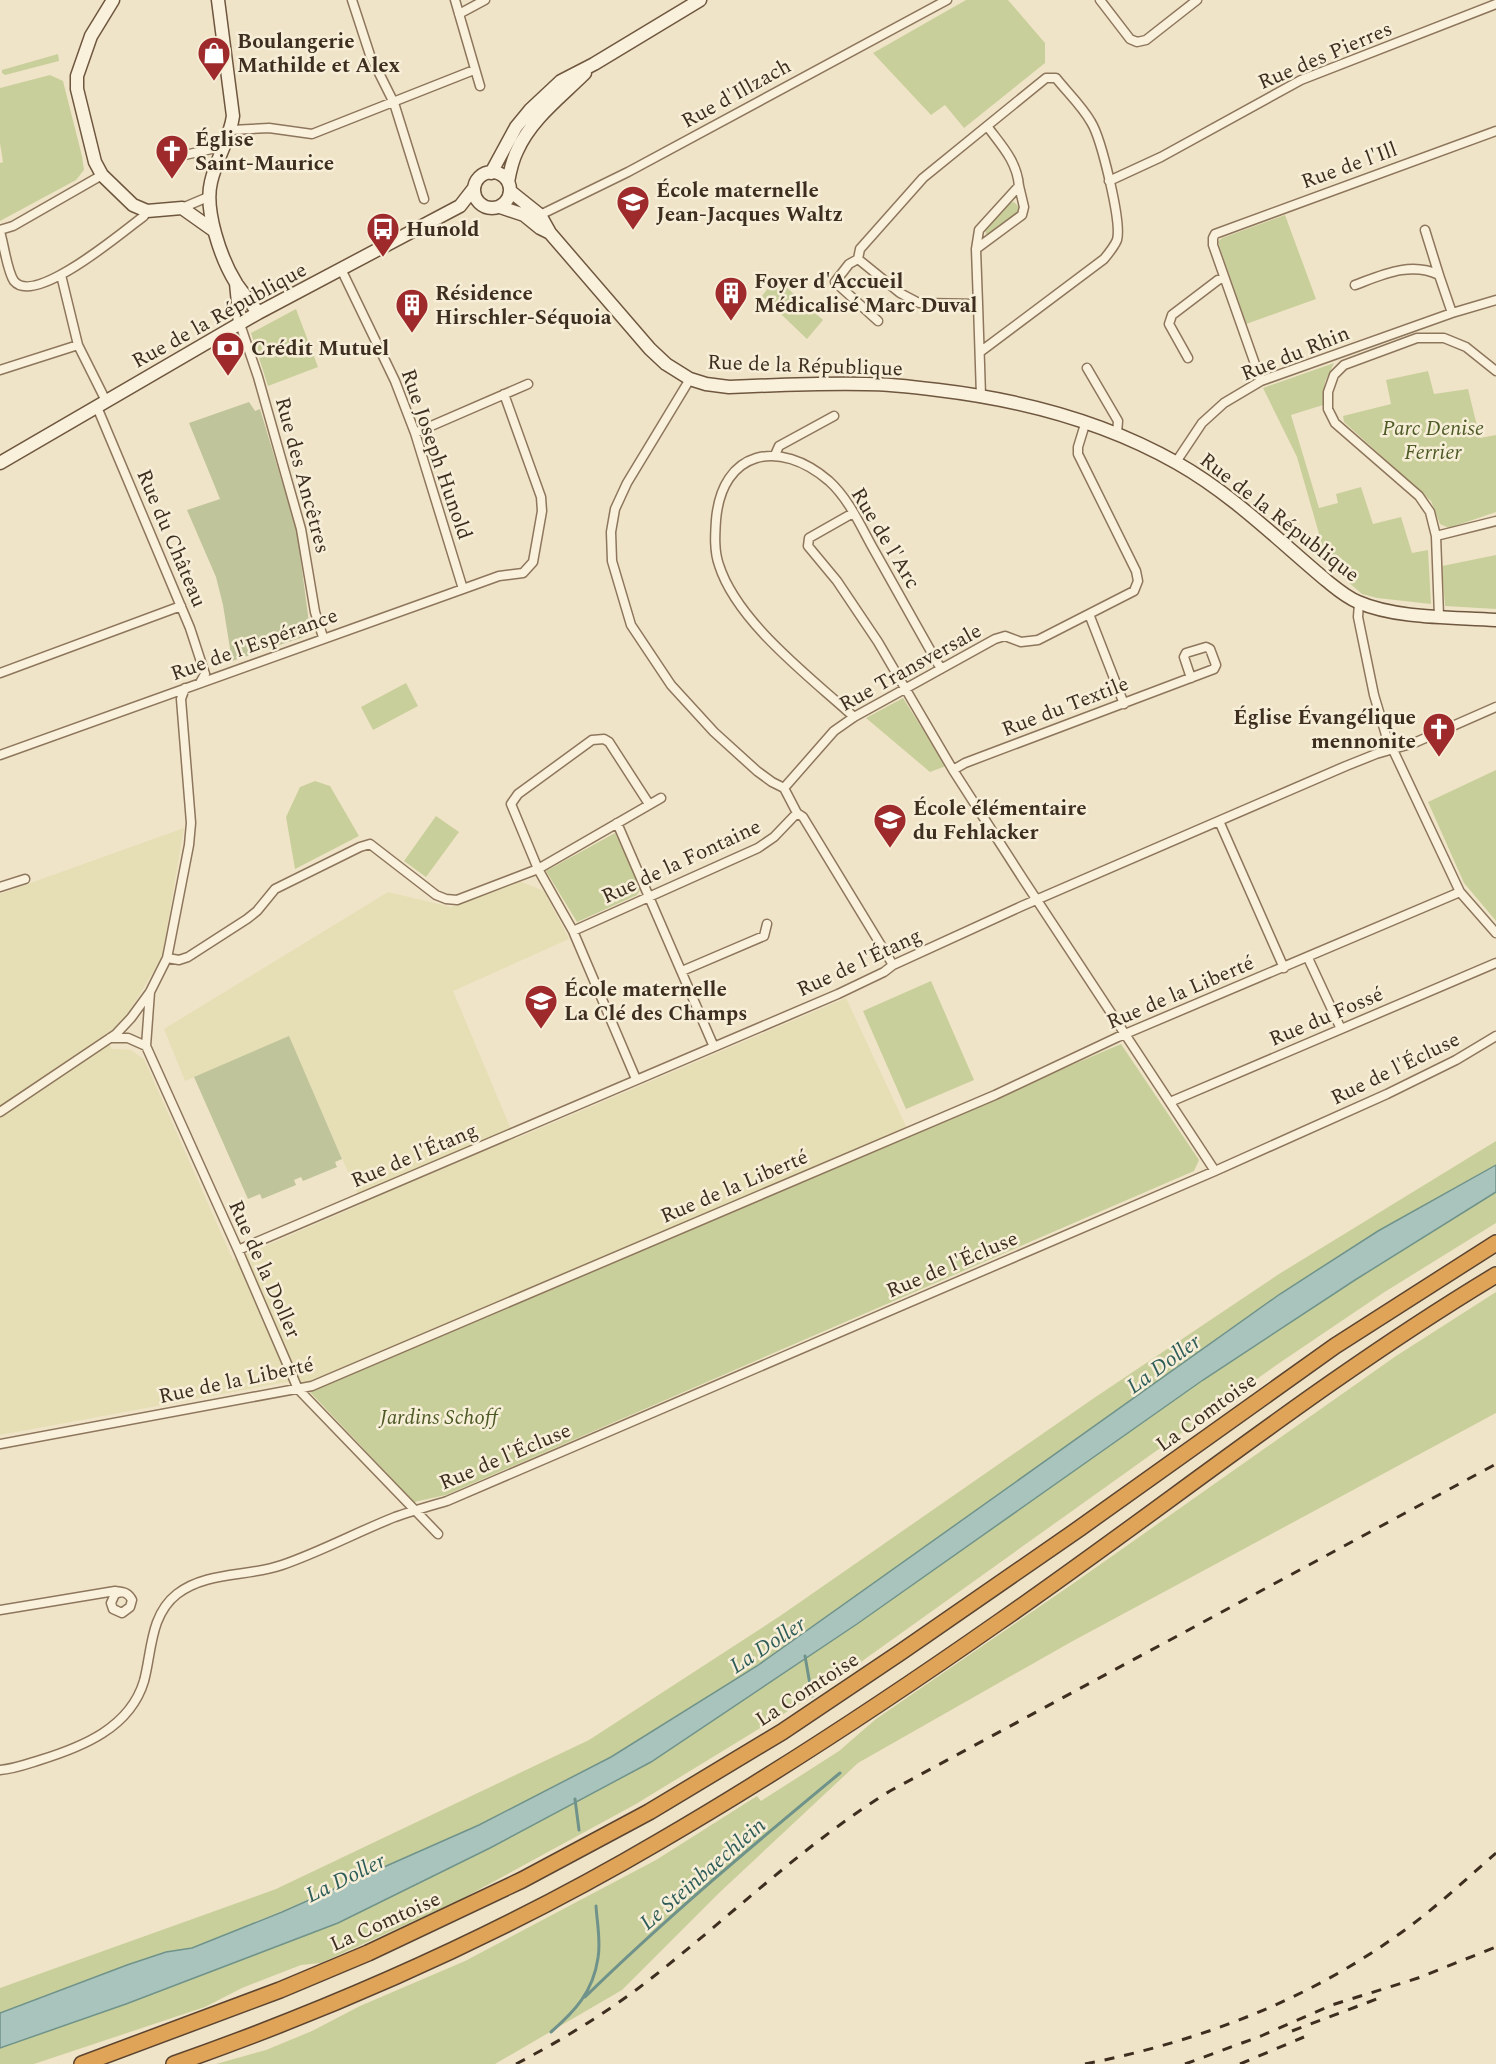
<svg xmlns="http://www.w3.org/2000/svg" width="1496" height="2064" font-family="Spectral,serif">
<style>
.farmland{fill:#e6deb5}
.green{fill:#c9cf9b}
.cemetery{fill:#bfc49a}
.water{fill:#a9c4bc;stroke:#6f938a;stroke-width:1.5}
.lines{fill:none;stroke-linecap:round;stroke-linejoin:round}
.stream{stroke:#6f938a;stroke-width:3}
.street-casing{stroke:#8d765c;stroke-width:11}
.secondary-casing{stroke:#6f573f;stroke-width:15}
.highway-casing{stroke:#5b4430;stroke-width:18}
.street{stroke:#faf1dc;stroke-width:8}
.secondary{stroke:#faf1dc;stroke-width:12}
.highway{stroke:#e0a458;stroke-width:15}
.rail{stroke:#3d2e20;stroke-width:3;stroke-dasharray:10 10;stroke-linecap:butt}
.labels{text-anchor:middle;stroke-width:5;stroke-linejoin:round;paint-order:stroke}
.poi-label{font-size:21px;font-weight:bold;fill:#3d2e20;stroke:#f7eed8;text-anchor:start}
.street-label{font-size:21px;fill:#3d2e20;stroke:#f7eed8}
.park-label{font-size:21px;font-style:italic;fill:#4d5a26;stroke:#f7eed8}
.water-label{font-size:22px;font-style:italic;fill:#2f5d5a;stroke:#f7eed8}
</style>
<rect width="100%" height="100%" fill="#f0e4c8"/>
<path class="farmland" d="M184,828l-22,129 -34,57 -6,8 -17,14 7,13 19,1 13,9 89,201 129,-56 -73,-167 -104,44 -21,-52 224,-137 63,15 68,-26 25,10 25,48 -116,52 62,148 331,-141 64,137 -601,256 -11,-11 -298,55v-541z"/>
<path class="green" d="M966,0h42l37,43v20l-81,65 -19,-23 -14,10 -58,-62z
M58,54l1,7 -54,14 -3,-2v-3z
M50,75l13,6 19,75 2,14 -8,10 -76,41v-58l3,-1 -3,-19v-55z
M1014,202l6,6 -1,4 -29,22h-4l-1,-4 25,-27z
M1285,215l31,84 -70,25 -28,-82 4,-4z
M776,278l47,42 -16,19 -45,-43z
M296,309l22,58 -50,19 -17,-53z
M1334,363l-9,19 -2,23 -32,10 28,93 19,-5 -2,-9 25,-7 12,37 28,-7 11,36 16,-3 3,54 -54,-6 -15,-4 -34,-29 -31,-108 -34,-69z
M1428,371l6,23 34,-5 12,49 16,-3v77l-47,16 -9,-4 -9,-23 -87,-79 -1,-6 48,-12 -5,-24z
M1496,555v54l-51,-3 -3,-40z
M406,683l12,23 -45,24 -12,-23z
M903,698l43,68 -16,6 -64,-54z
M1496,770v151l-32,-38 -36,-81z
M315,781l15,5 29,50 -64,33 -9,-52 14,-30z
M436,816l23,16 -33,45 -22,-16z
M615,833l26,55 -4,7 -60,27 -31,-51z
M931,981l43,99 -68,29 -43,-98z
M1121,1044l78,116 -5,11 -748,324 -32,7 -105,-111z
M1496,1141v24l-118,66 -98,63 -523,372 -146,91 -132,68 -197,86 -90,37 -26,4 -39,13 -127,48v-25l276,-99 313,-149 191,-124 314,-218 185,-124z
M1496,1192v31l-113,70 -108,73 -459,328 -180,110 -178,97 -137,62 -20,2 -59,23 -37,19 -171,57h-34v-16l126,-44 212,-81 152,-75 161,-86 206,-138 346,-244 152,-100z
M1496,1292v121l-425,229 -213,121 -139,130 -97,97 -127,74h-279l50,-14 46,-19 48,-25 105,-45 191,-101 101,-64 4,5 78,-50 37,-32 195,-134 325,-229z"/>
<path class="cemetery" d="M249,402l6,9 5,-2 37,122 12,92 -6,14 -71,24 -9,-56 -7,-28 -29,-67 33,-11 -31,-76z
M289,1036l53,123 -7,3 2,5 -34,14 -2,-4 -7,3 2,5 -34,14 -2,-5 -12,5 -54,-122z"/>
<path class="water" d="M1496,1165v27l-141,88 -152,100 -346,244 -206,138 -161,86 -152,75 -212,81 -126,44v-35l127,-48 39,-13 26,-4 90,-36 197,-87 132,-68 146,-91 523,-372 98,-63z"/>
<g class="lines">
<path class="stream" d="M805,1656l7,40
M575,1799l4,31
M585,1997c81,-79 168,-152 255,-224
M551,2032c24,-21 42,-40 47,-74 3,-16 -1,-36 -2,-52"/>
<g class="street-casing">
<path id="street" d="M352,0l18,55 24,48 30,96
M455,0l25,86
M1100,0l30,39 7,3 9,-2 51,-40
M459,14l26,-14
M987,126c14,19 30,35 32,60
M231,130l38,-2 43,6 162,-64
M176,157l40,-9 6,2
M1109,181l52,-24 140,-77 195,-76
M1019,186l5,21 -2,8 -46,34 3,-19z
M182,208l26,-11
M540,215l88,-43 319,-172
M0,230l13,-4 89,-51
M1425,230l14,45
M0,232c4,12 7,39 14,49 21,26 111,-51 130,-65l3,-5
M976,249l2,55
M858,259l-9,5 -14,18 43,39
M341,269l54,112 20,52 48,156
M61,275l17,70 28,56
M1355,285c27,-10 56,-24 84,-10l13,38
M240,324l18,53 43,152 14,83 8,25
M980,352l124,-93c5,-6 10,-12 13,-19 5,-18 -16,-102 -26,-118 -9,-16 -24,-30 -35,-44h-10l-123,100 -63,71 -2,10 42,34 19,10 59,1 3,92
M1188,358l-19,-34 3,-9 46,-35 6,-2
M1087,368l31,53 -1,12
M0,370l78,-25
M690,379l-63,104 -12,26 -4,23 1,29 19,64 40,60 43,47 43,39 15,11 12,6 13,25 6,4 90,148
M1261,381l-48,-136v-7l2,-4 281,-103
M97,407l93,221 15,46 -5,9
M415,433l113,-49
M775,455l4,-9 55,-30
M1176,462l26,-39 22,-20 37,-22 191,-68 44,-13
M853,513l-44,25 -1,8 29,35 41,61 75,128 70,109 192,292
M1436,536l60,-15
M1359,603l-1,14 16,78 12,40 74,157 36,41
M1089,614l35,90
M1439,616l-3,-80 -6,-24 -11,-16 -84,-73 -7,-14v-17l6,-17 10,-10 73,-27h27l22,9 30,24
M0,673l181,-67
M854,717c-44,-40 -117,-95 -135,-152 -5,-14 -4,-30 -3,-45 6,-70 63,-82 113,-39 20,18 32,46 45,69 22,39 44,79 67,119
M0,755l463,-166 36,-13 24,-3 10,-11 9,-51 -1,-14 -37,-103
M953,770l12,-7 249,-94 2,-4 -6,-16 -4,-2 -20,6 -2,4 7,21
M784,788l50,-57 20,-14 141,-78 10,-3 16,6 17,-2 96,-49 4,-10 -2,-10 -58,-117v-7l8,-26
M1219,821l65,147
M617,823l97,224
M0,887l25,-8
M573,931l185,-83 16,-11 23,-24
M167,958l12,2 9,-3 59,-38 10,-8 18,-22 85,-42 10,-3 66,51 10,4 11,1 81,-31 123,-71
M1308,958l33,71
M682,971l82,-35 3,-12
M150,992l-4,54 92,204 60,139 140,145
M110,1038h18l18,8
M636,1079l-63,-148 -35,-62 -27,-65 7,-10 74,-54 12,-1 5,3 40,62
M1170,1102l326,-139
M0,1112l116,-78 15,-16 19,-26 17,-34 3,-15 19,-98 2,-22 -10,-124 4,-11
M238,1250l600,-256 46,-22 9,-7 129,-59 324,-140 30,-12 38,-11 82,-36
M0,1444l312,-58 683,-291 123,-58 342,-145
M0,1610l115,-19c8,1 13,1 17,9l-2,7 -8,6 -9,-4 -2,-6 4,-9 6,-2
M0,1770c14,-1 27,-6 40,-10 42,-13 90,-32 104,-79 8,-30 6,-66 33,-87 30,-23 71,-17 105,-29 38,-13 75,-33 113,-48 17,-6 35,-11 52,-16l768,-330 172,-77 69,-34 40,-24"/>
</g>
<g class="secondary-casing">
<path id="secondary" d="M113,0l-22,36 -14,40v13l18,73 7,13 31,30 14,6 35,-3 31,22
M218,0l15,116c-3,23 -17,43 -22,66 -7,28 10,77 25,101 7,11 16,20 22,30
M474 190a18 18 0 1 1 36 0a18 18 0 1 1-36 0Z
M491,173l25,-46 14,-17 31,-29 33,-17 106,-64
M508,182c2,-11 4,-21 9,-31 14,-32 44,-54 68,-78
M510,191l30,24 10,18 100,116 16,15 24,15 16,5 23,3c45,-2 91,-4 137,-3 24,0 48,3 72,6 84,10 165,31 239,73 55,31 101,77 150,118 10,8 19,16 31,21 39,17 95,15 138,18
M500,207l24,8 16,13 10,5
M236,283l4,41
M0,463l258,-150 202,-107 14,-18"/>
</g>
<g class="highway-casing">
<path id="highway" d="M82,2064l198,-74 88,-37 154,-73 127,-68 133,-80 119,-80 179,-124 255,-182 161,-103
M174,2064c168,-59 333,-133 486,-223 117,-68 229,-142 339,-219 166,-115 324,-243 497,-347"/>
</g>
<use href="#street" class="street"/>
<use href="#secondary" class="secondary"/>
<use href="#highway" class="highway"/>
<path class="rail" d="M1292,2031l90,-34
M516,2064c42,-22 82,-46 120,-74 86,-65 162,-142 254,-199l606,-327
M1085,2064c111,-22 217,-61 310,-127 36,-25 68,-55 101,-84
M1185,2064l76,-28 71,-31 86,-27 78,-31
M1240,2064l64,-27"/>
</g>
<defs>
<g id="shop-pin" transform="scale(1.725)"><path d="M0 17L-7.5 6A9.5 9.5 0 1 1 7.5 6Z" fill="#9e2a2b" stroke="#f7eed8"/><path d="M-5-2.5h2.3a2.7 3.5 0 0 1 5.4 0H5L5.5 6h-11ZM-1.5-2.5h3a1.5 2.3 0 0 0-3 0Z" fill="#fff"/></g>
<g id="church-pin" transform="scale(1.725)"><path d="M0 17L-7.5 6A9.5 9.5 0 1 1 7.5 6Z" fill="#9e2a2b" stroke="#f7eed8"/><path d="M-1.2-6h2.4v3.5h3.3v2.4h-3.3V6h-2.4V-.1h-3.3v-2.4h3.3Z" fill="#fff"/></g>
<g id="school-pin" transform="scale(1.725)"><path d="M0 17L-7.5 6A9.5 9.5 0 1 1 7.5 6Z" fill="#9e2a2b" stroke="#f7eed8"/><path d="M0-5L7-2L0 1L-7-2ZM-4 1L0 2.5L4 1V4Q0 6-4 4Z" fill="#fff"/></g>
<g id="bus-pin" transform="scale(1.725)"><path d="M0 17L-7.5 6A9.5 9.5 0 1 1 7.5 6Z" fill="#9e2a2b" stroke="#f7eed8"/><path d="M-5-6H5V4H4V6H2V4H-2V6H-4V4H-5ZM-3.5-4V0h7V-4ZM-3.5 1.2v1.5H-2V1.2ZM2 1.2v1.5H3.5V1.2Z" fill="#fff"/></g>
<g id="building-pin" transform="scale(1.725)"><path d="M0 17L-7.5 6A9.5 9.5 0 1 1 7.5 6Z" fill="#9e2a2b" stroke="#f7eed8"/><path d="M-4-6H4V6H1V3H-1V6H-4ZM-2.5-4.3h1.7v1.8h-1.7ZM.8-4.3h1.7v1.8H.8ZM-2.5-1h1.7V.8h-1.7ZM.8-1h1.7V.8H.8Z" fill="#fff"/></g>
<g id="bank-pin" transform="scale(1.725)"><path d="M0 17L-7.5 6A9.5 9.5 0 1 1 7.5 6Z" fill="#9e2a2b" stroke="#f7eed8"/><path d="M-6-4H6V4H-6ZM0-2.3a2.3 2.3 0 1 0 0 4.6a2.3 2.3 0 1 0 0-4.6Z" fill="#fff"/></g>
</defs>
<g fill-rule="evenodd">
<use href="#shop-pin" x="214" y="53"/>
<use href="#church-pin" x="172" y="151"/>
<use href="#school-pin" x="633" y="202"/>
<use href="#bus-pin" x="383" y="229"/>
<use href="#building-pin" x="731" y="293"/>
<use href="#building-pin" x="412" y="305"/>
<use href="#bank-pin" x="228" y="348"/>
<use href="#church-pin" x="1439" y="729"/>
<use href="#school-pin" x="890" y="820"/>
<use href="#school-pin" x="541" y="1001"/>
</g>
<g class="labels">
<g class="poi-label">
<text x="237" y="48">Boulangerie<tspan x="237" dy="24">Mathilde et Alex</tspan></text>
<text x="195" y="146">Église<tspan x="195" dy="24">Saint-Maurice</tspan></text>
<text x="656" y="197">École maternelle<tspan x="656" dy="24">Jean-Jacques Waltz</tspan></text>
<text x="406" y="236">Hunold</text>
<text x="754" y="288">Foyer d'Accueil<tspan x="754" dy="24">Médicalisé Marc Duval</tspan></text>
<text x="435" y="300">Résidence<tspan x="435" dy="24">Hirschler-Séquoia</tspan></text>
<text x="251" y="355">Crédit Mutuel</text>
<text x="1416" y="724" text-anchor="end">Église Évangélique<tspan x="1416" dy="24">mennonite</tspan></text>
<text x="913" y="815">École élémentaire<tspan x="913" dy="24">du Fehlacker</tspan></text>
<text x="564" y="996">École maternelle<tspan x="564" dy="24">La Clé des Champs</tspan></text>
</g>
<g class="street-label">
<text transform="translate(1325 55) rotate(-23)" y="7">Rue des Pierres</text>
<text transform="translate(736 93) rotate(-29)" y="7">Rue d'Illzach</text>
<text transform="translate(1349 165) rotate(-20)" y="7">Rue de l'Ill</text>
<text transform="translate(219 315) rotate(-29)" y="7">Rue de la République</text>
<text transform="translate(1295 353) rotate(-22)" y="7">Rue du Rhin</text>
<text transform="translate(805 365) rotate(2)" y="7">Rue de la République</text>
<text transform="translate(437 454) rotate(71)" y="7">Rue Joseph Hunold</text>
<text transform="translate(303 475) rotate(75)" y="7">Rue des Ancêtres</text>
<text transform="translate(1280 517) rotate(38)" y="7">Rue de la République</text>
<text transform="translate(172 538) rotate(67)" y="7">Rue du Château</text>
<text transform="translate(886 538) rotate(59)" y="7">Rue de l'Arc</text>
<text transform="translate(254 644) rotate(-20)" y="7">Rue de l'Espérance</text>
<text transform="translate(910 667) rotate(-29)" y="7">Rue Transversale</text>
<text transform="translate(1065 706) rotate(-21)" y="7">Rue du Textile</text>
<text transform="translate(681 861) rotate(-25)" y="7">Rue de la Fontaine</text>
<text transform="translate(859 962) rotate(-25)" y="7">Rue de l'Étang</text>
<text transform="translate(1180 992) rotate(-23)" y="7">Rue de la Liberté</text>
<text transform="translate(1326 1016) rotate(-23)" y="7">Rue du Fossé</text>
<text transform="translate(1395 1068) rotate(-26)" y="7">Rue de l'Écluse</text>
<text transform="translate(414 1155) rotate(-23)" y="7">Rue de l'Étang</text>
<text transform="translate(734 1186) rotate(-23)" y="7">Rue de la Liberté</text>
<text transform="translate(952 1264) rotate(-23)" y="7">Rue de l'Écluse</text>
<text transform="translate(265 1269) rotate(66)" y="7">Rue de la Doller</text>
<text transform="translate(236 1380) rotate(-12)" y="7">Rue de la Liberté</text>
<text transform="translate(1206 1412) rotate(-36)" y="7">La Comtoise</text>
<text transform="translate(505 1456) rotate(-23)" y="7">Rue de l'Écluse</text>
<text transform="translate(807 1689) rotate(-33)" y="7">La Comtoise</text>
<text transform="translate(385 1921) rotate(-24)" y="7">La Comtoise</text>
</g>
<g class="park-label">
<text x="1433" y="435">Parc Denise<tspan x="1433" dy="24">Ferrier</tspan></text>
<text x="439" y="1424">Jardins Schoff</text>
</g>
<g class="water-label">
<text transform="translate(1163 1363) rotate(-36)" y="8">La Doller</text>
<text transform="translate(767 1644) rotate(-33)" y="8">La Doller</text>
<text transform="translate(702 1873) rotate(-41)" y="8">Le Steinbaechlein</text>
<text transform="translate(345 1877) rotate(-26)" y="8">La Doller</text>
</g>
</g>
</svg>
